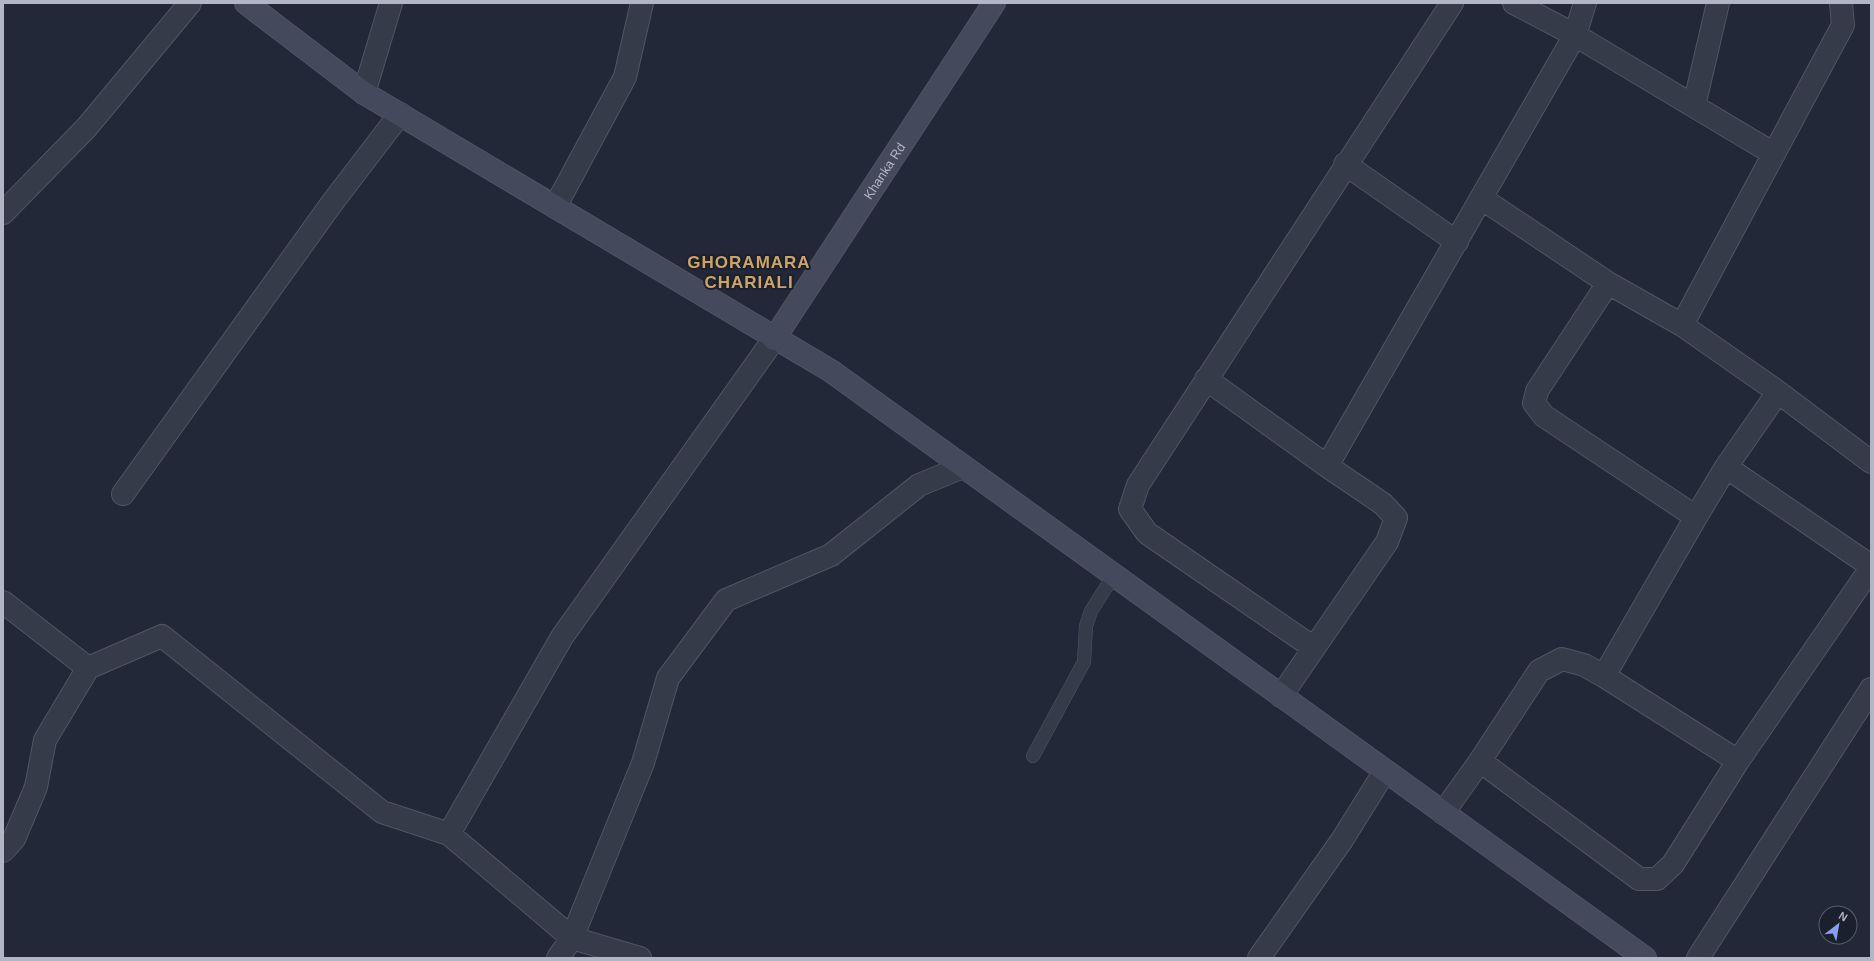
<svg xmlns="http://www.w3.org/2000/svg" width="1874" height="961" font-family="Helvetica,sans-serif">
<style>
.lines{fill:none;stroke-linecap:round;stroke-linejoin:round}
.lane-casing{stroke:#515564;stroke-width:14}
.street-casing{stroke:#515564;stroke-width:24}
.secondary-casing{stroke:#515564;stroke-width:24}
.lane{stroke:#363b49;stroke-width:13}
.street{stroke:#363b49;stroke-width:22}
.secondary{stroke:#44495c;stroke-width:22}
.labels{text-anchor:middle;stroke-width:4;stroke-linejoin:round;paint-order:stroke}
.street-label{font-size:13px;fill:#b1b5c5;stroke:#1b202e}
.district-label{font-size:17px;font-weight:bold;letter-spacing:1px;fill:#cea463;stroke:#1b202e}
</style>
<rect width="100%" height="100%" fill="#222838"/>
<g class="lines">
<g class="lane-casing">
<path id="lane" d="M1033,756l51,-94 2,-36 5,-15 23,-36"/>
</g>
<g class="street-casing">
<path id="street" d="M1514,3l61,32 199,119
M1841,3l2,22 -161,300 96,67 93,70
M364,93l27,-90
M1694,106l24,-103
M1345,164l112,78
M1481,198l127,85 -71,108 -3,12 10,13 152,101
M555,207l70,-130 17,-74
M3,213l84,-86 103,-124
M1608,283l74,42
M1206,379l121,87
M1726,467l145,99
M123,494l209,-291 68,-89
M3,602l85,66 74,-32 220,176 67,22
M1314,648l-167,-115 -17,-24 8,-24 314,-482
M1604,676l134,85
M1281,696l106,-154 9,-24 -13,-14 -56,-38 248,-431 10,-32
M1480,761l159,118h18l16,-15 65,-103 133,-193
M1443,813l37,-52 59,-90 23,-12 22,6 20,11 92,-159 30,-50 52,-75
M3,851l11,-12 22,-52 9,-47 43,-72
M558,958l14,-20 -123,-104 113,-197 212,-298
M640,958l-68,-20 71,-175 25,-85 58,-78 105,-45 88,-70 44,-18
M1259,958l83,-118 43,-69
M1698,958l173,-269"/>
</g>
<g class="secondary-casing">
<g id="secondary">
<path d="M246,3l118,90 467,278 814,587"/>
<path id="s1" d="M774,339l220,-336"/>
</g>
</g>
<use href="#lane" class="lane"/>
<use href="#street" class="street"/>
<use href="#secondary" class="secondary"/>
</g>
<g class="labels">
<g class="street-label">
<text dy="5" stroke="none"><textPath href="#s1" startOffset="201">Khanka Rd</textPath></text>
</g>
<g class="district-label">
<text x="749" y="268">GHORAMARA<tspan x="749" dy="20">CHARIALI</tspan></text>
</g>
</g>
<rect width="1874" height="961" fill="none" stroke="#b1b5c5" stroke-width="8"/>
<g transform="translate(1838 925) rotate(31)"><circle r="19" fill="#1b202e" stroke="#575c6a"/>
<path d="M0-3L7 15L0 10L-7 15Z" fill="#899ff2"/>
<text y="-6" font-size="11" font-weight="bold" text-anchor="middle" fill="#b1b5c5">N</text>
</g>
</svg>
